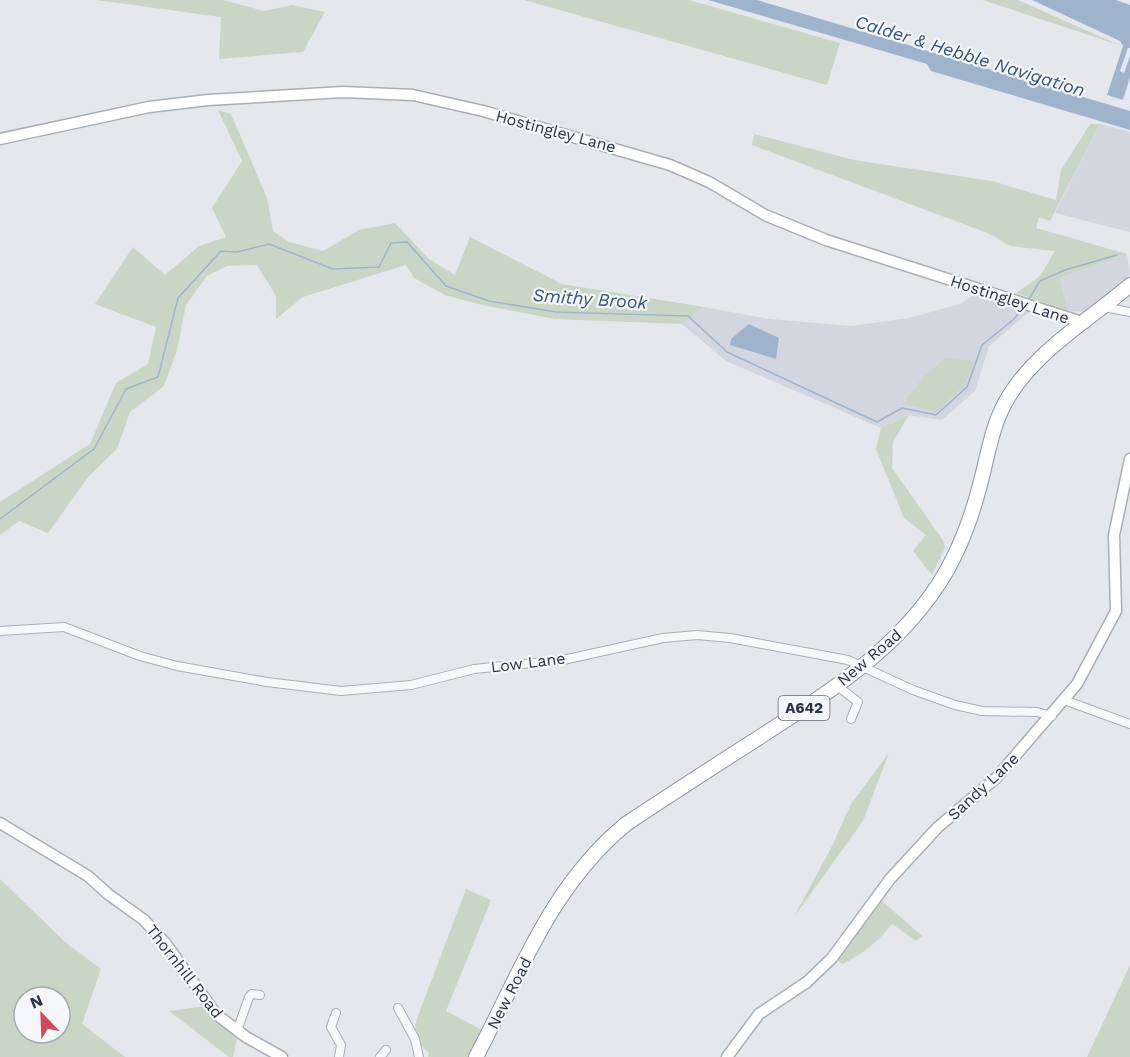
<svg xmlns="http://www.w3.org/2000/svg" width="1130" height="1057" font-family="'Work Sans',sans-serif">
<style>
.built{fill:#d2d6de}
.green{fill:#c9d6c5;fill-rule:evenodd}
.water{fill:#9fb4cc}
.lines{fill:none;stroke-linecap:round;stroke-linejoin:round}
.stream{stroke:#9fb4cc;stroke-width:1.5}
.street-casing{stroke:#a9aeb7;stroke-width:10}
.secondary-casing{stroke:#a9aeb7;stroke-width:13}
.highway-casing{stroke:#8b94a3;stroke-width:16}
.street{stroke:#f7f8fa;stroke-width:8}
.secondary{stroke:#fff;stroke-width:10}
.highway{stroke:#fff;stroke-width:14}
.labels{text-anchor:middle;stroke-width:4.5;stroke-linejoin:round;paint-order:stroke}
.shield{fill:#f4f6f9;stroke:#676e7b;stroke-width:1.5}
.shield-label{font-size:15px;font-weight:bold;fill:#2b3445}
.street-label{font-size:16px;fill:#2b3445;stroke:#f4f6f9}
.water-label{font-size:18px;font-style:italic;fill:#34527a;stroke:#f4f6f9}
</style>
<rect width="100%" height="100%" fill="#e4e7ec"/>
<path class="built" d="M1100,124l30,8v100l-75,-19z
M1127,254l3,21 -43,37 -19,-1 -8,-33z
M977,293l53,18 -41,35 -14,45 -33,29 -33,-5 -28,13 -155,-67 -44,-37 22,-17 66,12 81,7 58,-8 51,-14z"/>
<path class="green" d="M96,0h127l41,11 28,-6 33,7 -22,40 -84,7 2,-42z
M524,0h165l151,43 -13,42z
M983,0h35l101,45z
M218,110l13,4 36,84 6,33 16,11 34,9 36,-21 36,-7 34,36 26,16 15,-38 92,47 142,23 -22,17 -127,-5 -73,-14 -37,-10 -31,-17 -8,-13 -103,32 -27,22v-23l-19,-31 -30,1 -20,10 -21,29 -9,45 -13,36 -34,26 -13,37 -28,27 -41,57 -29,-12 -19,14v-33l90,-58 26,-61 32,-19 8,-37 -61,-23 38,-57 32,28 34,-29 27,-9 -14,-29 30,-47z
M1090,124h10l-50,97 -11,-4 -3,11 91,26 -67,24 8,33 -52,-18 24,-17 15,-25 -45,-5 -20,-12 -238,-89 2,-11 100,26 138,21 64,19 5,-30z
M946,358l28,3 -9,24 -29,27 -33,-8 21,-28z
M909,415l-16,27 -1,26 51,72 2,8 -13,27 -19,-24 13,-16 -22,-17 -28,-69 5,-21z
M889,753l-26,68 -69,96 38,-71 19,-42z
M0,879l65,63 36,27 -19,55 43,33h-125zM24,997h36v36h-36z
M466,889l25,11 -45,111 38,20 -14,26h-42l1,-4 -10,-10 -4,-19z
M882,901l40,35 -6,5 -24,-17c-14,17 -29,31 -50,40l-6,-5z
M1130,965v92h-43z
M206,1006l32,28 -5,23h-4l-60,-46z"/>
<path class="water" d="M708,0h49l373,111v19l-199,-59 -4,-7z
M1032,0h84l14,5v43h-2l-8,23 4,2 6,-17v21l-7,23 -16,-5 16,-49 -3,-5z
M749,324l30,14 -3,21 -46,-14 1,-6z"/>
<g class="lines">
<path class="stream" d="M1029,299l11,-18 25,-11 52,-15
M0,519l94,-70 32,-60 32,-12 20,-79 43,-47 16,1 32,-8 64,25 46,-2 12,-24 16,-1 39,44 43,15 67,11 132,4 39,36 150,70 25,-14 34,7 31,-28 15,-42 32,-26 8,-10"/>
<g class="street-casing">
<path id="street" d="M1104,307l26,5
M0,631l64,-4 76,29 37,10 90,16 74,9 70,-6 63,-16 89,-9 100,-22 34,-3 33,3 118,22 65,30 42,15 27,6 55,1 15,4
M836,685l22,17 -7,17
M1064,700l66,24
M398,1008l17,31 4,18
M336,1013l-5,14 10,18 -2,12
M237,1031l12,-34 3,-3 8,1
M380,1057l6,-7"/>
</g>
<g class="secondary-casing">
<path id="secondary" d="M0,139l149,-32 59,-7 135,-8 70,3 70,16 187,54 39,17 56,33 61,25 259,83
M0,823l88,53 20,18 36,26 22,24 50,70 30,23 36,20
M727,1057l32,-43 48,-32 25,-24 58,-79 48,-52 58,-49 81,-94 39,-73 -2,-76 16,-76"/>
</g>
<g class="highway-casing">
<path id="highway" d="M476,1057c45,-85 74,-170 150,-233 42,-28 84,-55 126,-82 67,-43 141,-88 186,-157 21,-32 34,-68 43,-104 7,-27 11,-54 24,-78 27,-50 83,-82 125,-118"/>
</g>
<use href="#street" class="street"/>
<use href="#secondary" class="secondary"/>
<use href="#highway" class="highway"/>
</g>
<g class="labels">
<rect class="shield" x="778.5" y="696" width="51" height="24" rx="4.5"/>
<g class="shield-label">
<text x="804" y="713">A642</text>
</g>
<g class="street-label">
<text transform="translate(556 131) rotate(15)" y="6">Hostingley Lane</text>
<text transform="translate(1010 299) rotate(18)" y="6">Hostingley Lane</text>
<text transform="translate(869 657) rotate(-40)" y="6">New Road</text>
<text transform="translate(528 662) rotate(-7)" y="6">Low Lane</text>
<text transform="translate(983 786) rotate(-43)" y="6">Sandy Lane</text>
<text transform="translate(185 971) rotate(52)" y="6">Thornhill Road</text>
<text transform="translate(509 993) rotate(-63)" y="6">New Road</text>
</g>
<g class="water-label">
<text transform="translate(970 56) rotate(17)" y="6">Calder &amp; Hebble Navigation</text>
<text transform="translate(590 299) rotate(4)" y="6">Smithy Brook</text>
</g>
</g>
<g transform="translate(42 1015) rotate(337)"><circle r="28" fill="#f4f6f9" stroke="#a4a8b1" stroke-width="1.5"/>
<path d="M0-4.5L10 22L0 15L-10 22Z" fill="#d1495b"/>
<text y="-9" font-size="16" font-weight="bold" text-anchor="middle" fill="#2b3445">N</text>
</g>
</svg>
